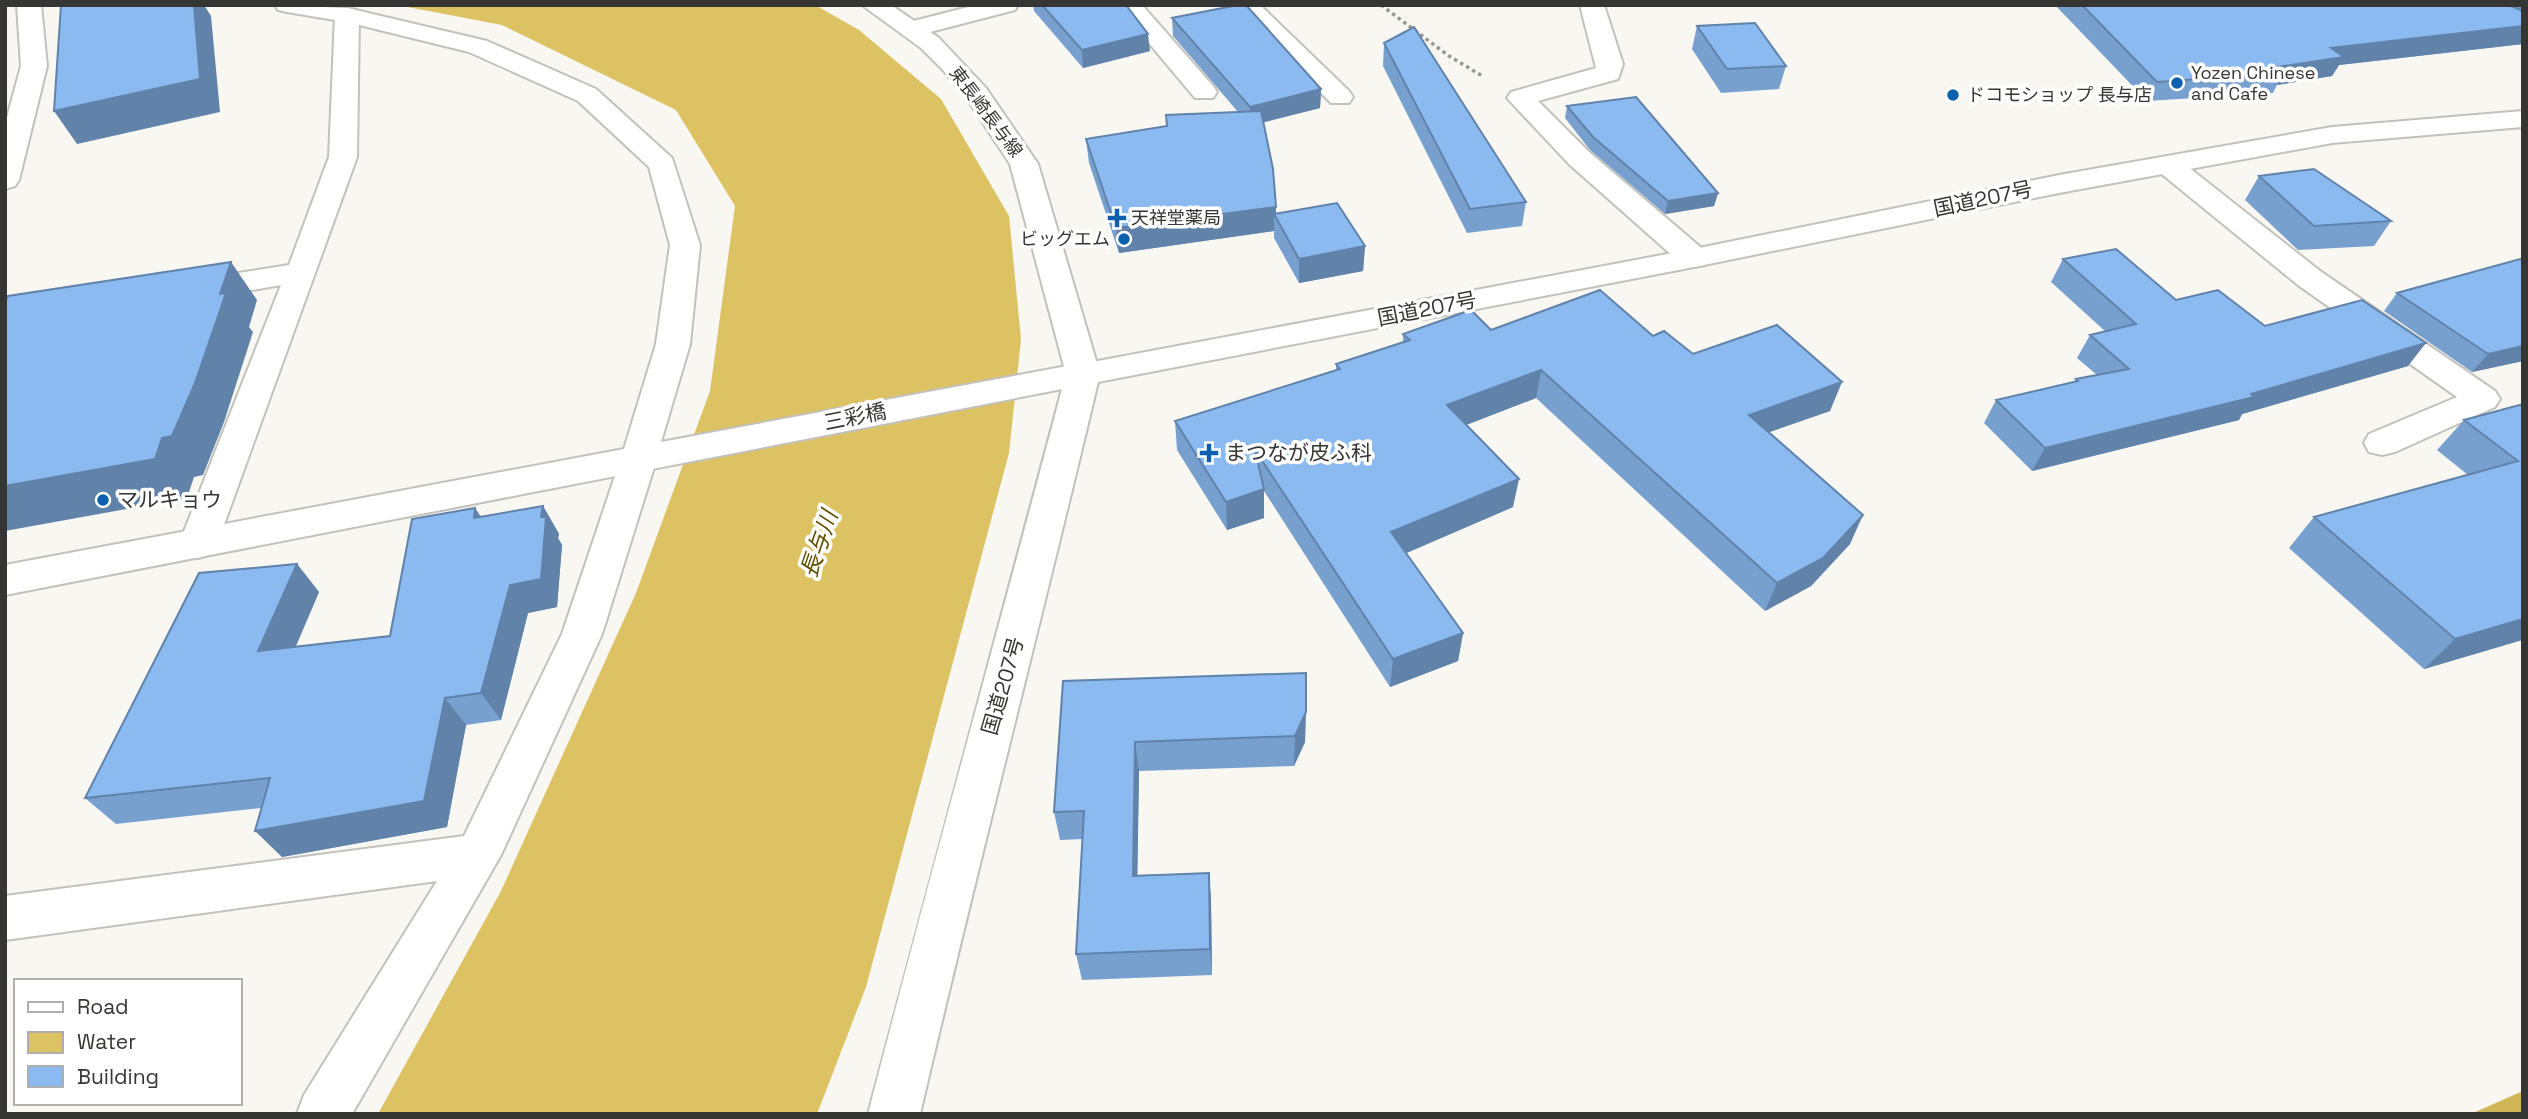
<svg xmlns="http://www.w3.org/2000/svg" width="2528" height="1119" font-family="'Space Grotesk','Noto Sans JP',sans-serif">
<style>
.forest{fill:#d1b658}
.water{fill:#ddc264}
.lines{fill:none;stroke-linecap:round;stroke-linejoin:round}
.minor-casing{stroke:#c2c1bc;stroke-width:4}
.tertiary-casing{stroke:#c2c1bc;stroke-width:4}
.primary-casing{stroke:#c2c1bc;stroke-width:4}
.trunk-casing{stroke:#c2c1bc;stroke-width:4}
.path{stroke:#999895;stroke-width:3.5;stroke-dasharray:3.5 3.5;stroke-linecap:butt}
.minor{fill:#fff;fill-rule:evenodd}
.tertiary{fill:#fff;fill-rule:evenodd}
.primary{fill:#fff;fill-rule:evenodd}
.trunk{fill:#fff;fill-rule:evenodd}
.wall{fill:#78a0cf}
.shaded-wall{fill:#6182a9}
.building{fill:#8bbaf1;stroke:#6182a9;stroke-width:2}
.poi-dot{fill:#0d60ae;stroke:#fff;stroke-width:2.5}
.labels{text-anchor:middle;stroke-width:7;stroke-linejoin:round;paint-order:stroke}
.far-poi-label{font-size:18px;fill:#353533;stroke:#fff;text-anchor:start}
.far-street-label{font-size:18px;fill:#353533;stroke:#fff}
.street-label{font-size:21px;fill:#353533;stroke:#fff}
.poi-label{font-size:21px;fill:#353533;stroke:#fff;text-anchor:start}
.water-label{font-size:23px;font-style:italic;fill:#614f01;stroke:#fff}
</style>
<rect width="100%" height="100%" fill="#f8f7f2"/>
<path class="forest" d="M2523,1091v23h-64l14,-1z"/>
<path class="water" d="M397,5h418l44,25 82,69 68,117 12,123 -12,114 -143,534 -49,127h-439l123,-223 135,-298 74,-202 25,-185 -59,-96 -174,-85z"/>
<g class="lines">
<g class="minor-casing">
<path id="minor" d="M17,5h24l6,61 -28,114 -4,6 -10,3v-64l16,-59z
M976,5h42l-3,5 -104,27 -9,-3 -4,-5 4,-5z
M1117,5h25l71,81 4,6 -4,6h-18z
M1234,5h26l89,86 4,6 -4,6h-18z
M1580,5h24l19,59 -5,15 -80,22 51,51 116,99 4,7 -4,7 -11,2 -11,-2 -114,-101 -62,-66 4,-6 85,-24z
M347,8l9,2 3,5 -2,142 -140,387 -6,10 -13,4 -13,-4 -6,-10 102,-259 -87,15 -11,-3 -5,-7 5,-7 11,-3 95,-15 40,-108 6,-142 3,-5z
M2168,156l10,3 142,112 175,120 5,8 -5,8 -100,45 -13,3 -13,-3 -5,-9 5,-9 88,-37 -159,-112 -140,-114 -4,-6 4,-6z
M638,448l13,4 5,9 -54,173 -101,221 -149,259h-55l7,-19 133,-214 -432,59v-44l459,-60 98,-202 58,-173 5,-9z"/>
</g>
<g class="tertiary-casing">
<path id="tertiary" d="M275,5l72,3 140,33 109,48 76,69 28,87 -10,99 -29,98 422,-79 12,3 5,8 -5,8 -12,3 -1078,210v-30l619,-116 32,-105 14,-99 -21,-78 -71,-66 -109,-49 -122,-30 -60,-10 -9,-2z"/>
</g>
<g class="primary-casing">
<path id="primary" d="M862,5h29l48,33 47,50 52,76 62,210 -5,8 -12,3 -12,-3 -5,-8 -56,-210 -43,-65 -24,-29 -22,-22z"/>
</g>
<g class="trunk-casing">
<path id="trunk" d="M2523,111v16l-191,16 -273,50 -365,74 -596,115c-58,244 -121,487 -178,732h-52c64,-248 133,-493 198,-740l5,-8 623,-117 365,-74 273,-48z"/>
</g>
<path class="path" d="M1381,5l68,51 35,21"/>
<use href="#minor" class="minor"/>
<use href="#tertiary" class="tertiary"/>
<use href="#primary" class="primary"/>
<use href="#trunk" class="trunk"/>
</g>
<path class="wall" d="M1033,5h93l24,46 -67,17 -49,-57z
M2055,5h468v39l-184,21 -7,11 -55,9 -4,8 -126,8z
M1172,18l149,71 -1,19 -57,14 13,85v7l89,32 -2,25 -64,12 -25,-45v-7l-155,22 -30,-90 -3,-24 81,-13 71,-14 -65,-76z
M1697,26l89,40 -7,23 -58,4 -29,-44z
M1384,43l142,159 -4,24 -55,7 -84,-167z
M1567,106l151,87 -4,13 -49,8 -75,-64 -25,-32z
M2259,176l132,45 -17,25 -76,4 -53,-50z
M2063,259l113,41 89,26 143,40 -166,48 -3,6 -207,51 -48,-48 12,-23 78,-18 2,-3 21,-4 -20,-17 13,-23 16,-3 -55,-50z
M2397,293l126,68 -51,11 -88,-61z
M1491,330l162,6 40,18 137,57 -61,21 81,112 -39,42 -46,25 -229,-213 -70,27 47,82 -107,46 57,80 -5,28 -68,26 -126,-196v27l-37,12 -50,-80 -2,-29 161,-51v-6l67,-21v-9z
M2523,404v236h-1l-98,29 -135,-121 25,-31 154,-42 -31,-25 27,-30z
M543,506l16,28 -1,4 4,7 -5,62 -29,6 -27,107 -35,5 -19,102 -165,30 -21,-49 -145,16 -31,-26 212,-234 22,28 -23,54 94,-10 85,-128 6,9z
M1306,673l-1,69 -11,24 -155,5 -2,104 72,-2 2,28 1,74 -130,5 -6,-26 7,-115 -23,1 -6,-28 9,-131z"/>
<path class="shaded-wall" d="M194,5h10l7,11 9,96 -143,32 -23,-33z
M2523,26v18l-184,21 -7,11 -55,9 7,-12 -7,-6 54,-19z
M1148,34l2,17 -67,17 -1,-18z
M1321,89l-1,19 -70,18v-19z
M1718,193l-4,13 -49,8 3,-13z
M1276,207v10l-2,-3v17l-155,22 -3,-25z
M1365,246l-2,25 -64,12v-24z
M231,262l26,38 -8,27 4,5 -29,90 -21,53 -9,2 -7,21 -182,33v-45l157,-48 58,-144z
M2426,343l-18,23 -166,48 -3,6 -207,51 13,-23 206,-54z
M2523,346v15l-51,11 16,-18z
M1541,370l-5,28 -93,36 4,-29z
M1842,382l-12,29 -92,32 11,-28z
M1519,479l-6,28 -125,54 3,-29z
M1264,489v29l-37,12 -1,-28z
M543,506l16,28 -1,4 4,7 -5,62 -29,6 -27,107 -20,-27 29,-108 31,-68z
M475,508l18,28 -19,-18z
M1863,515l-13,29 -39,42 -46,25 12,-28z
M297,564l22,28 -37,86 -24,-27z
M2523,619l-1,21 -98,29 31,-30z
M1463,633l-5,28 -68,26 3,-28z
M445,698l21,27 -19,102 -165,30 -27,-26z
M1306,712l-1,30 -11,24 1,-30z
M1135,742l4,29 -2,132 -4,-27z
M1209,873l2,28 1,74 -2,-26z"/>
<path class="building" d="M61,5h133l6,74 -146,32z
M1042,5h84l22,29 -66,16z
M1238,5h8l75,84 -71,18 -78,-89z
M2082,5h427l14,6v15l-192,22 13,9 -67,10 7,6 -127,9z
M1755,23l31,43 -59,3 -30,-43z
M1414,27l112,175 -56,7 -86,-166z
M1636,97l82,96 -50,8 -75,-64 -26,-31z
M1261,111l12,58 3,38 -160,21 -30,-89 81,-13 -1,-11z
M2314,169l77,52 -77,5 -55,-50z
M1337,203l28,43 -66,13 -25,-45z
M2116,249l60,51 42,-10 47,36 97,-26 64,43 -175,51 3,3 -209,51 -49,-48 82,-19 -2,-2 53,-10 -39,-34 46,-11 -73,-65z
M2520,259l3,2v85l-35,8 -91,-61z
M231,262l-11,32 6,-1 -31,90 -23,53 -10,2 -7,21 -150,27v-185l3,-5z
M1600,290l53,46 11,-5 29,23 84,-29 65,57 -93,33 114,100 -40,43 -46,25 -236,-213 -94,35 72,74 -128,53 72,101 -70,26 -138,-209 9,39 -38,13 -51,-81 165,-52 -4,-5 74,-24 -7,-6 68,-24 20,20z
M2523,404v215l-68,20 -141,-122 204,-56 -54,-41z
M543,506l-2,11h5l-5,62 -31,6 -29,108 -36,5 -21,103 -169,30 15,-53 -185,20 114,-225 98,-9 -39,87 132,-15 22,-117 63,-11 -1,10z
M1306,673v39l-11,24 -160,6 -2,134 76,-3 1,76 -134,5 8,-143 -30,1 9,-131z"/>
<g class="poi-dot">
<circle cx="2177" cy="83" r="7"/>
<circle cx="1953" cy="95" r="7"/>
<path d="M1113.5 207.5h7v7h7v7h-7v7h-7v-7h-7v-7h7z"/>
<circle cx="1124" cy="239" r="7"/>
<path d="M1205.5 442.5h7v7h7v7h-7v7h-7v-7h-7v-7h7z"/>
<circle cx="103" cy="500" r="7"/>
</g>
<g class="labels">
<g class="far-poi-label">
<text x="2191" y="79">Yozen Chinese<tspan x="2191" dy="21">and Cafe</tspan></text>
<text x="1967" y="101">ドコモショップ 長与店</text>
<text x="1131" y="224">天祥堂薬局</text>
<text x="1110" y="245" text-anchor="end">ビッグエム</text>
</g>
<g class="far-street-label">
<text transform="translate(986 112) rotate(53)" y="6">東長崎長与線</text>
</g>
<g class="street-label">
<text transform="translate(1983 199) rotate(-12)" y="7">国道207号</text>
<text transform="translate(1427 309) rotate(-11)" y="7">国道207号</text>
<text transform="translate(855 417) rotate(-11)" y="7">三彩橋</text>
<text transform="translate(1003 686) rotate(-74)" y="7">国道207号</text>
</g>
<g class="poi-label">
<text x="1225" y="460">まつなが皮ふ科</text>
<text x="117" y="507">マルキョウ</text>
</g>
<g class="water-label">
<text transform="translate(819 544) rotate(-71)" y="8">長与川</text>
</g>
</g>
<rect width="2528" height="1119" fill="none" stroke="#353533" stroke-width="14"/>
<rect x="14" y="979" width="228" height="126" fill="#ffffff" stroke="#aeaead" stroke-width="2"/>
<rect x="28" y="1002" width="35" height="10" fill="#ffffff" stroke="#aeaead" stroke-width="2"/>
<text x="77" y="1014" font-size="21" fill="#353533">Road</text>
<rect x="28" y="1032" width="35" height="21" fill="#ddc264" stroke="#aeaead" stroke-width="2"/>
<text x="77" y="1049" font-size="21" fill="#353533">Water</text>
<rect x="28" y="1066" width="35" height="21" fill="#8bbaf1" stroke="#aeaead" stroke-width="2"/>
<text x="77" y="1084" font-size="21" fill="#353533">Building</text>
</svg>
